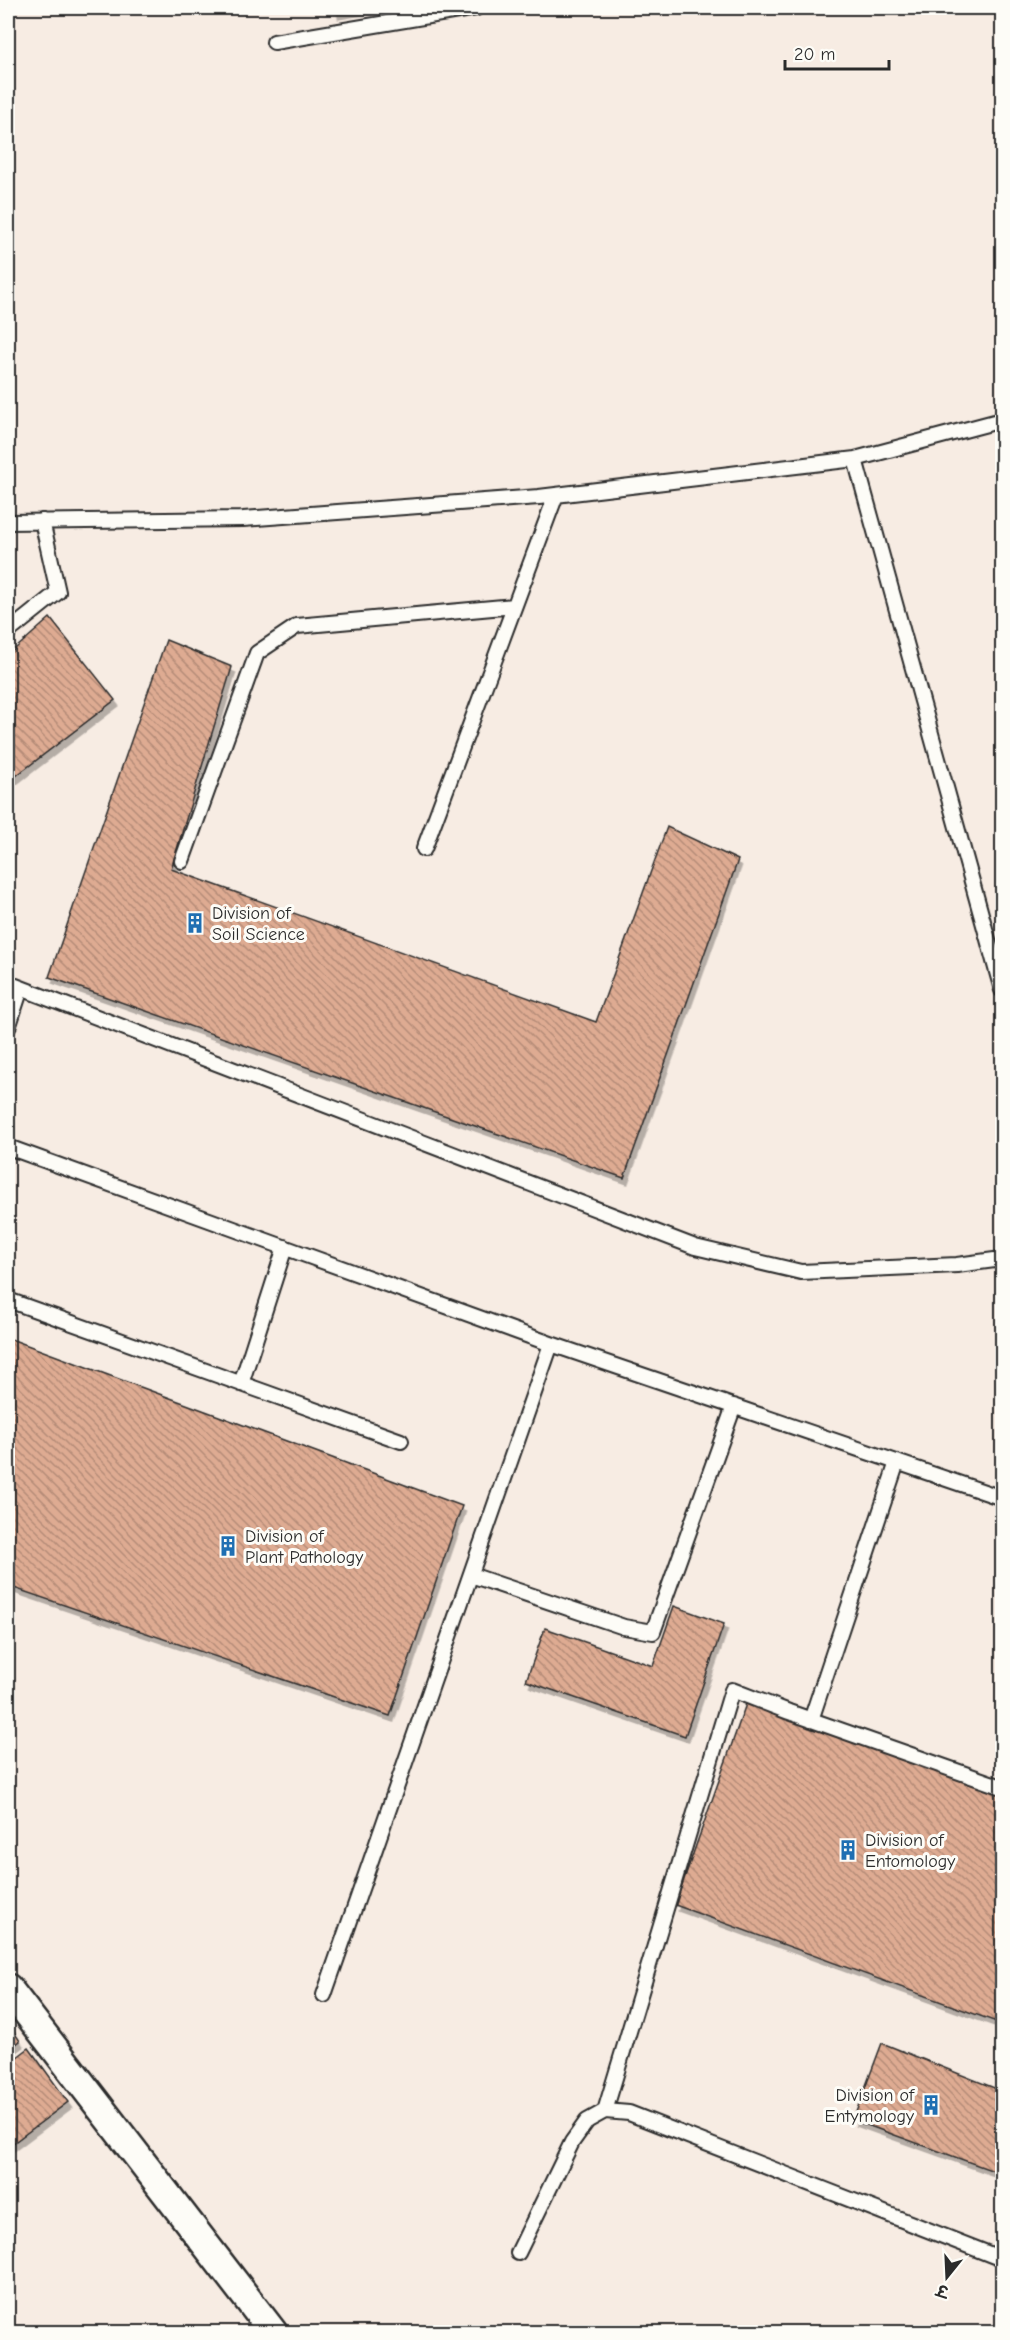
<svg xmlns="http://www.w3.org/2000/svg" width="1010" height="2340" font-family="'Comic Neue','Playpen Sans Deva',sans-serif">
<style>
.building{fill:url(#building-back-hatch);stroke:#2b2b2b;stroke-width:1.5;filter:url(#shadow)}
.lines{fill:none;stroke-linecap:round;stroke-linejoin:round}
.lane-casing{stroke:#2b2b2b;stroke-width:18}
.street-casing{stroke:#2b2b2b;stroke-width:32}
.lane{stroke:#fdfcf7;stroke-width:14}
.street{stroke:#fdfcf7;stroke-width:27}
.labels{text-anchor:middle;stroke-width:6;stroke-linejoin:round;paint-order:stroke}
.poi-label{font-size:18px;fill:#2b2b2b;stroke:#fdfcf7;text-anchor:start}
</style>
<defs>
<pattern id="building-back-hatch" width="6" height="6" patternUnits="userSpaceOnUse" patternTransform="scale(1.5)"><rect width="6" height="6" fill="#deab92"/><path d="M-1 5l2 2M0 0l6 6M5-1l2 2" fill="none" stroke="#b48b77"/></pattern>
<filter id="shadow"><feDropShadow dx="3.5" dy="6" stdDeviation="0" flood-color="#0004"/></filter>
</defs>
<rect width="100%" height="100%" fill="#f7ece3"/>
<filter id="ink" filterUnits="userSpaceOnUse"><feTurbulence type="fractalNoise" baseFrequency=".0167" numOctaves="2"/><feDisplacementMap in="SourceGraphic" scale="12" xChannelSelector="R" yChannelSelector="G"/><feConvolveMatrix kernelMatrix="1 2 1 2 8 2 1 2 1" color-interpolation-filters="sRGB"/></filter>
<g filter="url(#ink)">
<path class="building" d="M334,8h30l-29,5z
M50,618l65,82 -107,82v-127z
M166,640l66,27 -61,202 425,153 71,-195 71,33 -114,318 -575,-201z
M8,1338l454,168 -72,210 -382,-130z
M674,1606l50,18 -39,112 -159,-55 19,-53 108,38z
M747,1701l255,94v229l-327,-119z
M8,2023l12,18 -12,9z
M882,2043l120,48v83l-149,-54z
M29,2048l39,54 -60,45v-83z"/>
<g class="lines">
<g class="lane-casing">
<path id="lane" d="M274,42l202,-34
M855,459l147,531
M8,522l235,-3 296,-22 316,-38 147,-39
M8,632l50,-40 -16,-71
M424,849l132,-354
M182,861l75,-208 40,-27 217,-20
M8,983l687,264 106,25 156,-7 45,-6
M8,1028l13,-40
M8,1147l543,197 451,154
M8,1300l393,141
M241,1384l44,-137
M471,1575l153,52 29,5 81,-226
M811,1720l86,-258
M324,1995l227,-651
M605,2111l127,-421 57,22 213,75
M518,2253l54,-111 15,-21 18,-10 24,2 373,146"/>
</g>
<g class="street-casing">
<path id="street" d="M8,1988l265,344"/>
</g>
<use href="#lane" class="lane"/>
<use href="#street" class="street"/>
</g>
</g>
<defs>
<g id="building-bare" transform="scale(1.62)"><path d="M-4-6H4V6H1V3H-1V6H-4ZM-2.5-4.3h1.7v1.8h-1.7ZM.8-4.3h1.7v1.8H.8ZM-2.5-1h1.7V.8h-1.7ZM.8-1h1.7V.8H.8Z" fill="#1f6fb2" stroke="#fdfcf7" stroke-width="2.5" paint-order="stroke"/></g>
</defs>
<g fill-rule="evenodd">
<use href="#building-bare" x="195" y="923"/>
<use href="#building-bare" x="228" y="1546"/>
<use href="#building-bare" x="848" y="1850"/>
<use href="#building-bare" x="931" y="2105"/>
</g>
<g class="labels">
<g class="poi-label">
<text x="212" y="919">Division of<tspan x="212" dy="21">Soil Science</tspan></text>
<text x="245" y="1542">Division of<tspan x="245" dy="21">Plant Pathology</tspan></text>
<text x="865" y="1846">Division of<tspan x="865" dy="21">Entomology</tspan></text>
<text x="914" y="2101" text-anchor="end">Division of<tspan x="914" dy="21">Entymology</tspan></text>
</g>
</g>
<rect width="1010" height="2340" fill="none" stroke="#fdfcf7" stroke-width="30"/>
<rect x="15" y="15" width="980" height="2310" fill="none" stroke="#2b2b2b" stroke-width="2" filter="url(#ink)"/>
<g transform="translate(947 2277) rotate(198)" stroke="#fdfcf7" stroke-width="4.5" paint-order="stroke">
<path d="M0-4.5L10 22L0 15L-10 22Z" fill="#2b2b2b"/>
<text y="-9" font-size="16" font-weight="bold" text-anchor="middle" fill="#2b2b2b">उ</text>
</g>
<path d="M785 60v9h104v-9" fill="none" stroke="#2b2b2b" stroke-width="3"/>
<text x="794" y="60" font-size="18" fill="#2b2b2b" stroke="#fdfcf7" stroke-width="4.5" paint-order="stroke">20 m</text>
</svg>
